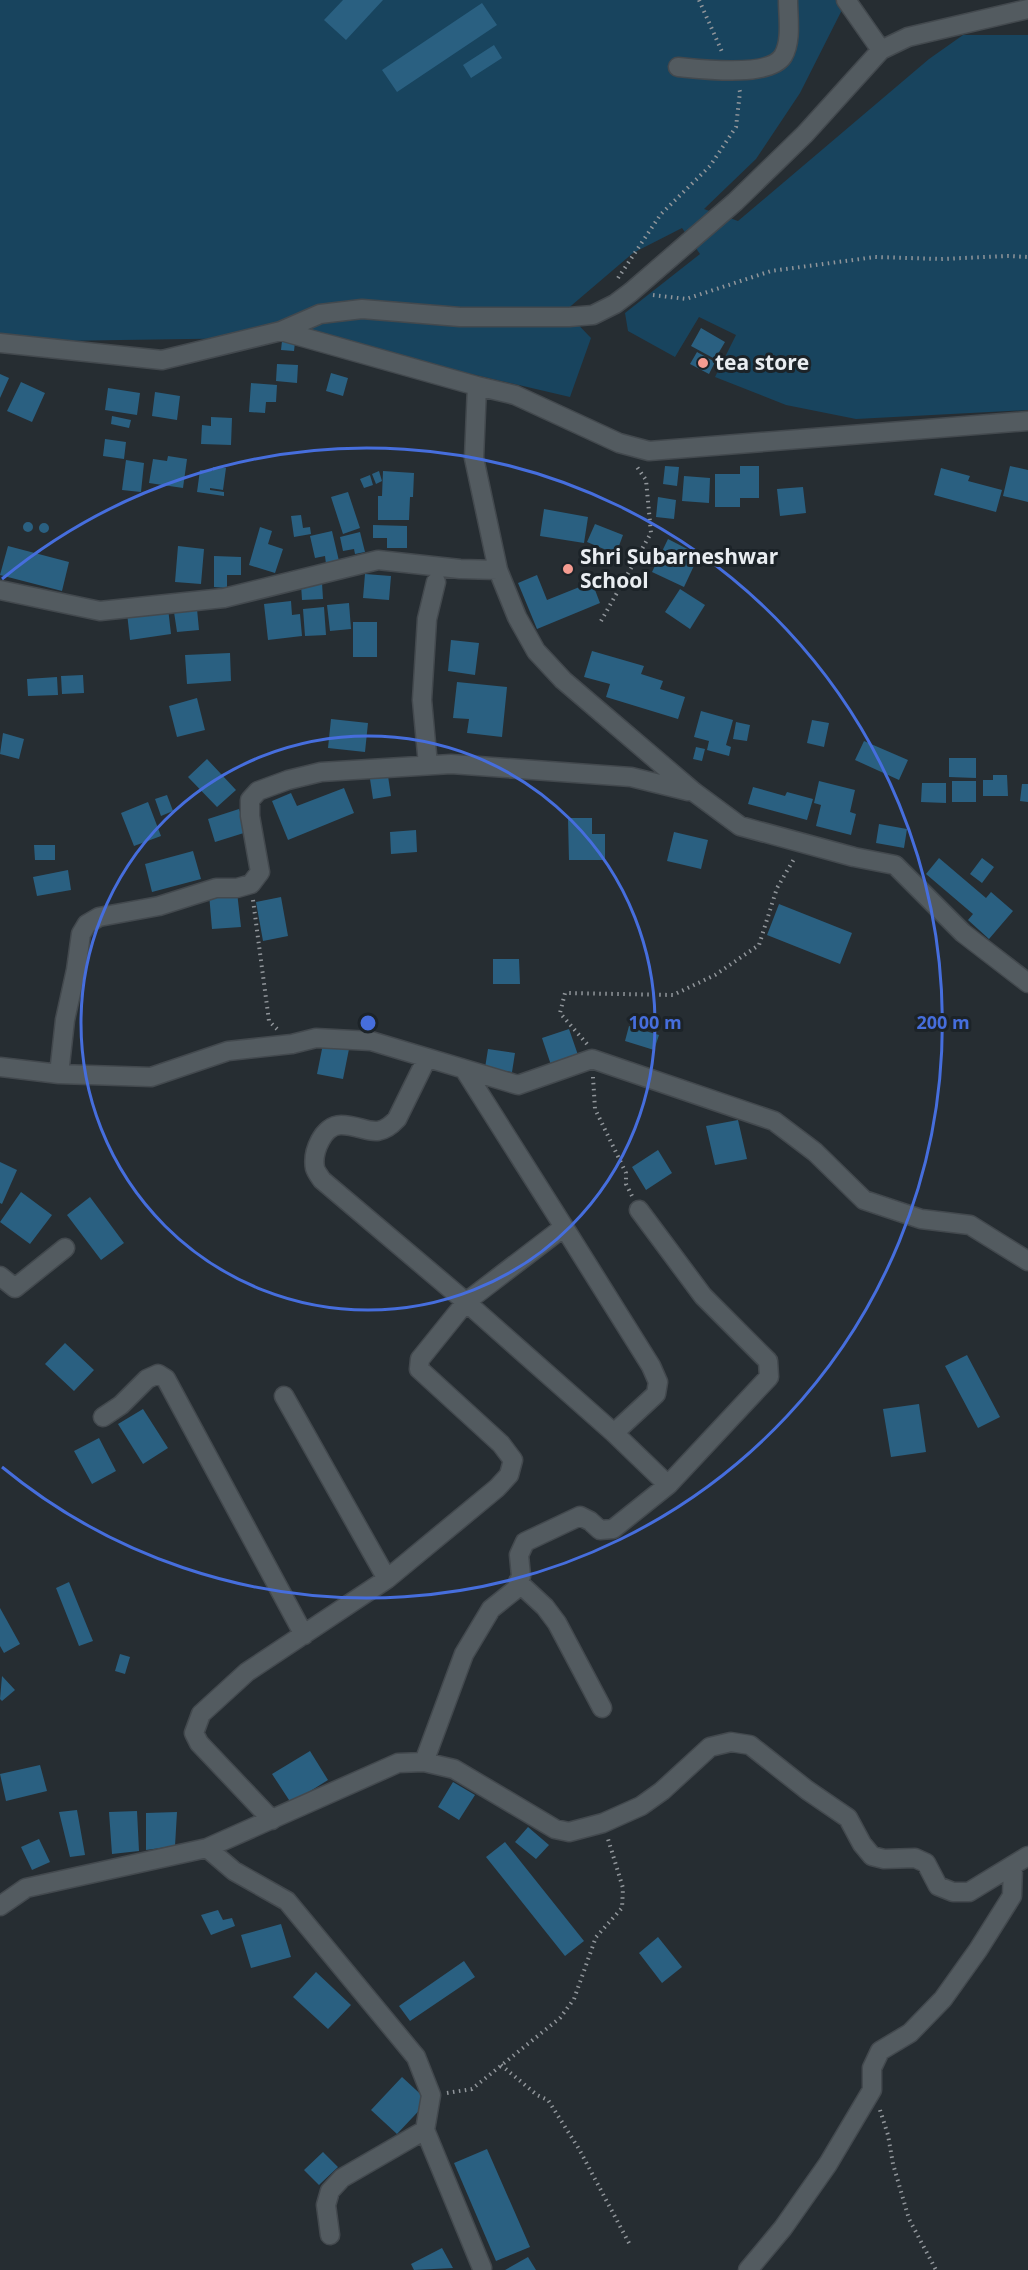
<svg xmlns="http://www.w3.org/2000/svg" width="1028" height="2270" font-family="'Open Sans',sans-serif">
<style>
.green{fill:#18445e}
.building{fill:#2a6081}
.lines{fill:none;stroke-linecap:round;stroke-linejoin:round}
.minor-casing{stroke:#43494e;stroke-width:21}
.path{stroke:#91969b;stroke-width:4;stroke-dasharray:1.5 4.5;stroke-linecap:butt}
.minor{stroke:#535b60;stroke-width:18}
.ring{fill:none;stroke:#466edd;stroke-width:3}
.poi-dot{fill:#f59c91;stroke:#1c2328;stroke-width:2}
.labels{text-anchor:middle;stroke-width:6;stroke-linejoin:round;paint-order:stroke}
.poi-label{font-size:21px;font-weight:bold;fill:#e9edf1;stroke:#1c2328;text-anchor:start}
.centre{fill:#466edd;stroke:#1c2328;stroke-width:3}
.ring-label{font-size:18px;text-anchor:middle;font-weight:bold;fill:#466edd;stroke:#1c2328;stroke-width:6;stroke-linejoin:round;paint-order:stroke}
</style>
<rect width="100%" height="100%" fill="#262d32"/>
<path class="green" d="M0,0h847l-47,93 -44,66 -52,50 34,12 191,-162 34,-24h65v375l-172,9 -70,-14 -71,-28 21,-42 -37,-18 -24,40 -47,-26 -3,-18 75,-59 -18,-26 -49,25 -68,58 26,27 -21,59 -257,-60 -258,4 -55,-8z"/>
<path class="building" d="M343,0h40l-37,40 -22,-20z
M482,3l15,22 -100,67 -15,-22z
M494,45l8,13 -31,20 -8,-13z
M701,328l24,14 -10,17 -24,-13z
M282,341l13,1 -1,9 -13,-1z
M697,352l18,10 -6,12 -19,-10z
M277,364l21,1 -1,18 -21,-2z
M331,373l17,5 -5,18 -17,-5z
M0,374l9,4 -9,20z
M21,382l24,11 -13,29 -25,-11z
M251,383l26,2 -1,17h-10l-1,11 -16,-1z
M108,388l32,5 -3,22 -32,-5z
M155,392l25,4 -3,24 -25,-4z
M112,416l19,4 -2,8 -18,-4z
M211,417l21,1 -1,27 -30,-1 1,-19 9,1z
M105,439l21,3 -2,17 -21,-3z
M168,456l19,3 -4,29 -34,-5 4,-24 14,2z
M126,460l18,3 -3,29 -19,-2z
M665,466l14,1 -2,19 -14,-2z
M740,466h19v32h-19v9h-25v-33h25z
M1010,466l18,4v32l-25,-6z
M213,467l13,1 -3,22 -13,-2v2l14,2v4l-27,-4 3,-22 13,1z
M941,468l29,8 -2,5 34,9 -6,22 -62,-17z
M379,471l3,10 -6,3 -4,-10z
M383,471l31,2 -1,24h-3l-1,23h-31v-24h4z
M370,475l3,10 -9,3 -4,-9z
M684,476l26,2 -1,25 -27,-2z
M803,487l3,26 -26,3 -3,-27z
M348,492l12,36 -17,6 -12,-37z
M658,497l18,3 -2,19 -18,-2z
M544,509l44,8 -4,26 -44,-7z
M301,515l2,13 7,-1 1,7 -17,3 -3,-21z
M23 527a5 5 0 1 1 10 0a5 5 0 1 1-10 0Z
M39 528a5 5 0 1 1 10 0a5 5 0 1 1-10 0Z
M595,524l28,11 -7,19 -29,-12z
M373,525l34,1v22h-20v-10h-14z
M260,527l12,4 -4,13 15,5 -8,24 -26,-8z
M332,531l7,30 -13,3 -1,-8 -10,2 -5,-22z
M360,532l5,20 -10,2 -1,-5 -11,2 -3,-14z
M668,539l31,16 -15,32 -32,-15z
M8,546l61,16 -7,29 -62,-16z
M178,546l26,3 -3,35 -26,-2z
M214,556l27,1v18h-14v13l-13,-1z
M365,574l26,2 -2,24 -26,-2z
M537,575l10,25 45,-18 8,21 -63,26 -19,-46z
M322,583l1,16 -21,1 -1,-16z
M680,589l25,16 -15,24 -25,-17z
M291,601l1,14 8,-1 2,22 -34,4 -4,-36z
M349,603l2,26 -21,2 -3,-26z
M324,607l2,28 -21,1 -2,-27z
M168,608l3,26 -41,6 -3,-27z
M197,609l2,21 -22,2 -3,-20z
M353,622h24v35h-24z
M451,640l28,3 -4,32 -27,-4z
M592,651l52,15 -3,8 22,7 -3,8 25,8 -7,22 -72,-22 4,-13 -26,-7z
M230,653l1,28 -44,3 -2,-29z
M83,675l1,18 -22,1 -1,-18z
M57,677l1,18 -30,1 -1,-17z
M457,682l50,5 -5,50 -35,-4 2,-14 -16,-1z
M197,698l8,32 -28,7 -8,-31z
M701,711l32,9 -7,25 5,2 -2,9 -22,-6 2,-9 -15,-4z
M331,719l37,4 -3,29 -37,-4z
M812,720l17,3 -5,24 -17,-4z
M736,722l14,3 -3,16 -14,-2z
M3,733l21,6 -5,20 -19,-5z
M864,741l44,19 -9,20 -44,-20z
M696,747l9,2 -3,12 -9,-2z
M949,758h27v20l-27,-1z
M207,759l29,31 -19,17 -29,-30z
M993,775h14l1,21h-25v-16h10z
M388,776l3,20 -18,3 -3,-20z
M819,781l36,9 -5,22 6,2 -5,21 -35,-9 5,-21 -7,-2z
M952,781h24v21h-24z
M922,783h24v20l-25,-1z
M1022,784h6v18l-8,-1z
M753,787l32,9 2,-4 26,7 -6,21 -59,-16z
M344,788l10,25 -66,27 -16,-39 19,-8 6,13z
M167,795l6,16 -12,5 -6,-17z
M148,802l13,34 -27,10 -13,-33z
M239,809l8,23 -32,10 -7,-23z
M568,818h24v16h13v26h-36z
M879,824l28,5 -3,19 -28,-5z
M416,830l1,22 -26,2 -1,-22z
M674,832l34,8 -7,29 -34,-8z
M34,845h21v15h-20z
M193,851l8,28 -49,13 -7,-28z
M939,858l47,40 5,-6 22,19 -24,28 -21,-19 5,-6 -47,-40z
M982,858l12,9 -12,16 -12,-9z
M68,870l3,20 -34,6 -4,-19z
M237,892l4,35 -29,2 -3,-35z
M281,897l7,39 -25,5 -7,-39z
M779,904l73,29 -12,31 -73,-29z
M493,959h26l1,25h-27z
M629,1026l30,9 -5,15 -29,-9z
M569,1029l9,26 -27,10 -9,-27z
M323,1044l26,5 -6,30 -26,-5z
M488,1049l27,4 -3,19 -27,-4z
M738,1120l9,39 -32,6 -9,-39z
M658,1150l14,23 -26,17 -14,-23z
M0,1162l17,8 -15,34 -2,-1z
M21,1192l31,23 -22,29 -30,-22z
M90,1197l34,46 -23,17 -34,-45z
M65,1343l29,27 -20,21 -29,-27z
M967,1355l33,62 -22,11 -33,-62z
M919,1404l7,48 -35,5 -8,-48z
M143,1409l25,39 -25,16 -25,-40z
M99,1438l17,33 -24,13 -18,-33z
M69,1582l24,59 -14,5 -23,-58z
M0,1608l20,36 -16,9 -4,-7z
M120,1654l10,3 -5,17 -10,-3z
M2,1676l13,14 -13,11 -2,-2z
M310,1751l18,29 -37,23 -19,-29z
M40,1765l7,26 -41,10 -6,-27z
M453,1782l22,13 -16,25 -21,-13z
M77,1810l8,45 -15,2 -11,-45z
M137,1811l2,40 -27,3 -3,-42z
M177,1812l-2,34 -29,4v-37z
M528,1827l21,18 -13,14 -21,-17z
M39,1839l11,23 -18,8 -11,-23z
M505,1842l79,99 -19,15 -79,-99z
M218,1910l5,10 9,-2 3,8 -24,9 -10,-20z
M281,1924l10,33 -40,11 -10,-33z
M658,1937l24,30 -20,16 -23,-30z
M464,1961l11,16 -65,44 -11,-15z
M316,1972l35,33 -23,24 -35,-32z
M402,2077l26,24 -31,33 -26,-24z
M487,2149l43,98 -34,14 -42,-98z
M323,2152l15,15 -19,18 -15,-15z
M442,2248l11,20 -39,2 -3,-6z
M528,2257l8,13h-31z"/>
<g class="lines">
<g class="minor-casing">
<path id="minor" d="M846,0l35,50
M678,67c23,2 91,11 105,-11 9,-15 5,-39 5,-56
M281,331l196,55 -3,72 24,112 19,47 19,34 27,29 131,112 46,34 114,31 41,8 68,68 65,50
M0,343l162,17 119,-29 39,-17 42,-5 98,8h109l24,-2 22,-11 16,-12 104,-90 70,-68 76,-84 27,-13 120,-28
M477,386l38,9 104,48 30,8 379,-30
M0,590l100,21 124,-13 154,-38 82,9 38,1
M428,765l-6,-65 5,-81 9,-37
M0,1067l59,7 92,3 77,-26 64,-7 24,-6 55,3 147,44 74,-26 182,62 41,31 49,48 57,19 49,6 58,36
M464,1069l100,158
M59,1074l6,-54 11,-50 5,-36 6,-10 12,-7 60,-11 57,-18h21l14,-4 9,-12 -10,-56v-16l8,-9 30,-11 33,-8 130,-8 180,13 57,14
M639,1210l64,86 65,65 1,16 -101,108
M0,1276l15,12 50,-40
M284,1396l103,183
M103,1417l18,-12 26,-26 11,-5 8,5 138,256
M518,1582l27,25 12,16 45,85
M424,1762l40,-108 27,-45 25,-20 5,-13 -2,-21 6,-13 55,-26 10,5 10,9 13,-1 55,-44 -54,-52
M272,1820l-73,-77 -5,-10 7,-19 46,-42 140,-93 110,-91 12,-13 4,-15 -12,-16 -82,-75 1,-10 46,-57 98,-75 87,139 7,16 -2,12 -42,39 -148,-131 -144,-122c-2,-3 -6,-8 -7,-12 -3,-16 8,-43 26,-43 24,0 35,17 56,-6l30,-61
M207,1848l27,23 53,30 129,156 15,38 -6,35 57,138
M0,1906l26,-18 181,-40 191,-85 26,-1 30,7 101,60 14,3 34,-9 38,-17 21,-15 48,-44 21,-5 19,3 57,45 41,28 14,26 10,12 12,3 31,-1 11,5 12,23 15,6h16l59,-36
M330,2235l-4,-30 4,-14 12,-13 83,-48
M748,2270l35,-42 45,-64 44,-74v-22l8,-17 30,-18 33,-34 35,-49 34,-54 1,-29"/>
</g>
<path class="path" d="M699,0l24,54
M618,278l43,-64 49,-48 26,-39 4,-35 -1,-4
M653,295l33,4 85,-28 104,-14 66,2 67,-3 20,1
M601,621l50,-88 -5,-53 -9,-13
M253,900l16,121 8,8
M587,1044l-27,-31 5,-20 108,2 42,-20 44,-30 18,-57 17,-29
M593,1077l2,32 31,64v11l6,12
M501,2065l36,30 11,5 31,49 51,96
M447,2093l25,-4 88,-71 14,-19 22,-62 26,-29 1,-20 -15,-49
M880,2110l8,25 5,29 16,55 27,51"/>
<use href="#minor" class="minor"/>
</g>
<g class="ring">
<circle cx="368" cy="1023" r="287"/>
<path d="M2 579A575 575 0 1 1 2 1467"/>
</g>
<g class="poi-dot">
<circle cx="703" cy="363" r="6"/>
<circle cx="568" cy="569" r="6"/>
</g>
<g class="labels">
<g class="poi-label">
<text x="715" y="370">tea store</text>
<text x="580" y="564">Shri Subarneshwar<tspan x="580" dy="24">School</tspan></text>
</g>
</g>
<circle cx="368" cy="1023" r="9" class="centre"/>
<g class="ring-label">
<text x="655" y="1029">100 m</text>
<text x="943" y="1029">200 m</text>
</g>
</svg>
